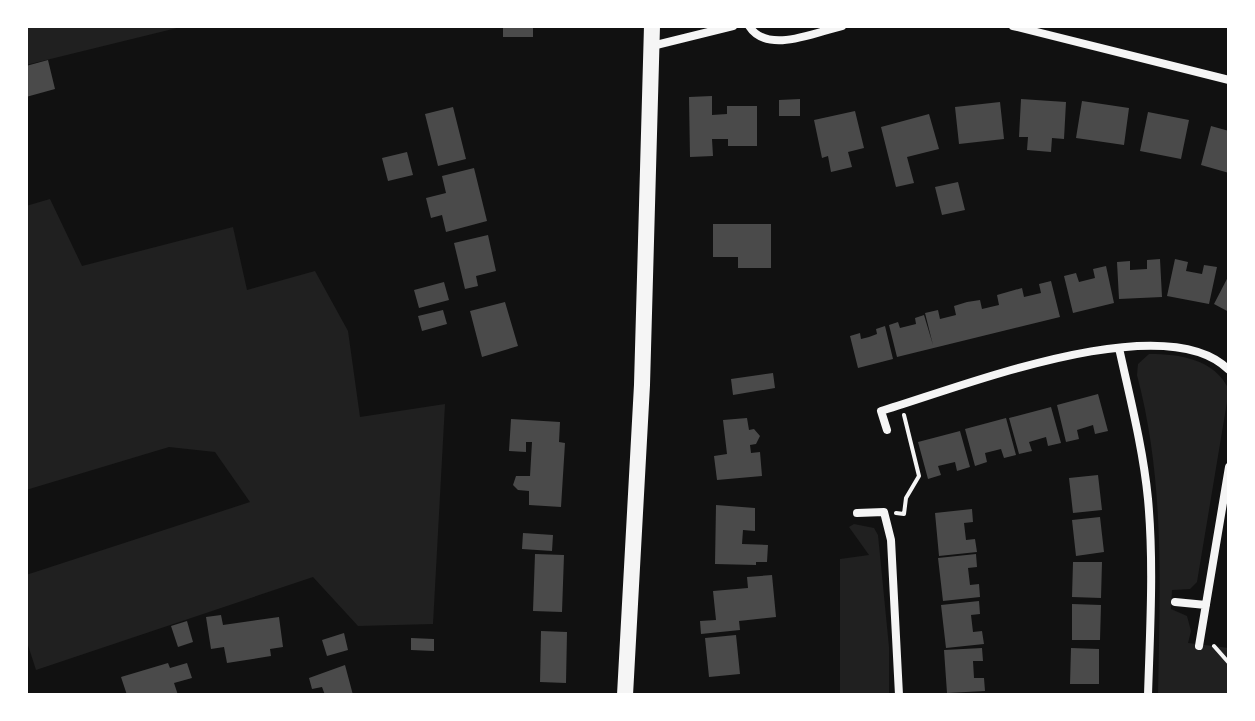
<svg xmlns="http://www.w3.org/2000/svg" width="1255" height="721" font-family="Figtree,sans-serif">
<style>
.green{fill:#202020}
.building{fill:#4a4a4a}
.lines{fill:none;stroke-linecap:round;stroke-linejoin:round}
.path{stroke:#f5f5f5;stroke-width:4}
.minor{stroke:#f5f5f5;stroke-width:8}
.secondary{stroke:#f5f5f5;stroke-width:16}
</style>
<rect width="100%" height="100%" fill="#111"/>
<path class="green" d="M26,26h159l-159,39z
M50,199l32,67 151,-39 14,63 68,-19 33,60 12,86 85,-13 -12,220 -75,2 -45,-49 -277,93 -10,-31v-64l224,-73 -35,-50 -46,-5 -143,43v-284z
M1149,354c31,0 66,5 80,36l-32,192 -7,7 -18,1 -1,19 16,7 4,15 -3,12 41,5v47h-71c2,-109 7,-214 -21,-320l1,-11z
M854,524l20,4 4,7 11,112v48h-49v-136l29,-4 -20,-28z"/>
<path class="building" d="M503,26h30v11h-30z
M48,60l7,29 -29,8v-31z
M712,96v19l15,-1v-8h30v40h-29v-7h-16l1,17 -23,1 -1,-60z
M800,99v17h-21v-16z
M1021,99l45,3 -2,37 -12,-1 -1,14 -24,-2 1,-13h-9z
M1082,101l47,7 -5,37 -48,-7z
M1000,102l4,37 -45,5 -4,-37z
M453,107l13,52 -28,7 -13,-52z
M855,111l9,37 -16,4 4,15 -21,5 -3,-16 -6,2 -8,-38z
M1148,112l41,8 -8,39 -41,-8z
M929,114l10,35 -32,8 7,26 -18,4 -15,-60z
M1211,126l18,5v42l-28,-8z
M407,152l6,23 -25,6 -6,-23z
M474,168l13,53 -41,11 -4,-17 -11,3 -5,-20 20,-5 -4,-17z
M958,182l7,28 -23,5 -7,-28z
M713,224h58v44h-33v-11h-25z
M488,235l8,36 -20,5 2,10 -13,3 -11,-46z
M1160,259l2,38 -43,2 -2,-37 13,-1v9l17,-1v-9z
M1175,259l13,3 -2,9 16,3 2,-9 13,2 -8,37 -42,-8z
M1106,266l8,37 -41,10 -9,-37 12,-3 3,9 16,-4 -2,-9z
M1229,275v37l-15,-8z
M1051,281l9,36 -163,40 -8,-32 9,-3 2,6 16,-4 -1,-6 9,-3 9,30 -8,-32 13,-3 2,9 16,-4 -2,-9 13,-4 13,-2 2,9 17,-4 -2,-10 25,-7 2,9 17,-4 -2,-9z
M444,282l5,18 -30,8 -5,-18z
M505,302l13,44 -36,11 -12,-46z
M443,310l4,14 -25,7 -4,-15z
M885,326l8,33 -35,9 -8,-32 10,-3 1,6 8,-2 8,-3 -1,-5z
M773,373l2,15 -42,7 -2,-16z
M1098,394l10,37 -13,3 -2,-9 -16,5 2,9 -13,3 -9,-37z
M1051,407l10,36 -13,3 -2,-9 -17,5 3,9 -13,3 -10,-36z
M747,418l2,12 5,-1 6,7 -4,8 -6,1 1,8 9,-1 2,24 -45,4 -3,-24 13,-2 -4,-34z
M1006,418l10,37 -12,3 -3,-9 -16,4 2,9 -12,4 -10,-37z
M511,419l49,3 -1,20 6,1 -4,64 -32,-2v-14l-11,-1 -5,-5 3,-9h14l2,-34h-6v10l-17,-1z
M960,431l10,36 -13,4 -2,-9 -17,4 3,9 -13,4 -10,-37z
M1098,475l4,35 -29,3 -4,-35z
M716,505l39,3v23l-12,-1 -1,14 26,1 -1,17h-11v3l-41,-1z
M972,509l1,13 -9,1 2,17 9,-1 2,13 -38,4 -4,-43z
M1100,517l4,35 -28,4 -4,-36z
M523,533l30,2 -1,16 -30,-2z
M535,554l29,1 -2,57 -29,-1z
M976,554l1,13 -9,1 2,17 9,-1 1,13 -37,4 -5,-43z
M1073,562h29l-1,36 -29,-1z
M772,575l4,42 -37,4 1,9 -39,4 -1,-13 16,-1 -3,-29 35,-3 -1,-11z
M979,601l1,13 -9,1 2,17 9,-1 2,13 -38,4 -5,-43z
M1072,604l29,1 -1,35h-28z
M221,615l2,10 56,-8 4,30 -13,2 1,7 -44,7 -3,-16 -13,2 -5,-32z
M187,621l6,21 -15,5 -7,-21z
M541,631l26,1 -1,51 -26,-1z
M344,633l4,17 -21,6 -5,-16z
M736,635l4,39 -31,3 -4,-39z
M411,638l23,1v12l-23,-1z
M982,648l1,13h-10l1,17h10l1,13 -38,2 -3,-43z
M1071,648l28,1v35h-29z
M168,663l2,5 17,-5 5,15 -18,5 4,12h-51l-6,-18z
M345,665l8,30h-28l-3,-8 -10,2 -3,-11z"/>
<g class="lines">
<path class="path" d="M896,513l8,1 2,-16 13,-22 -15,-61
M1214,646l15,17"/>
<path class="minor" d="M749,26c18,29 67,6 93,0
M1013,26l216,54
M652,46l81,-20
M1119,348c11,50 24,100 29,151 6,65 2,131 0,196
M887,430l-6,-19c78,-23 284,-106 348,-41
M857,513l27,-1 7,28 8,155
M1175,602l31,3
M1199,646l30,-179"/>
<path class="secondary" d="M625,695l17,-310 10,-359"/>
</g>
<rect width="1255" height="721" fill="none" stroke="#ffffff" stroke-width="56"/>
</svg>
